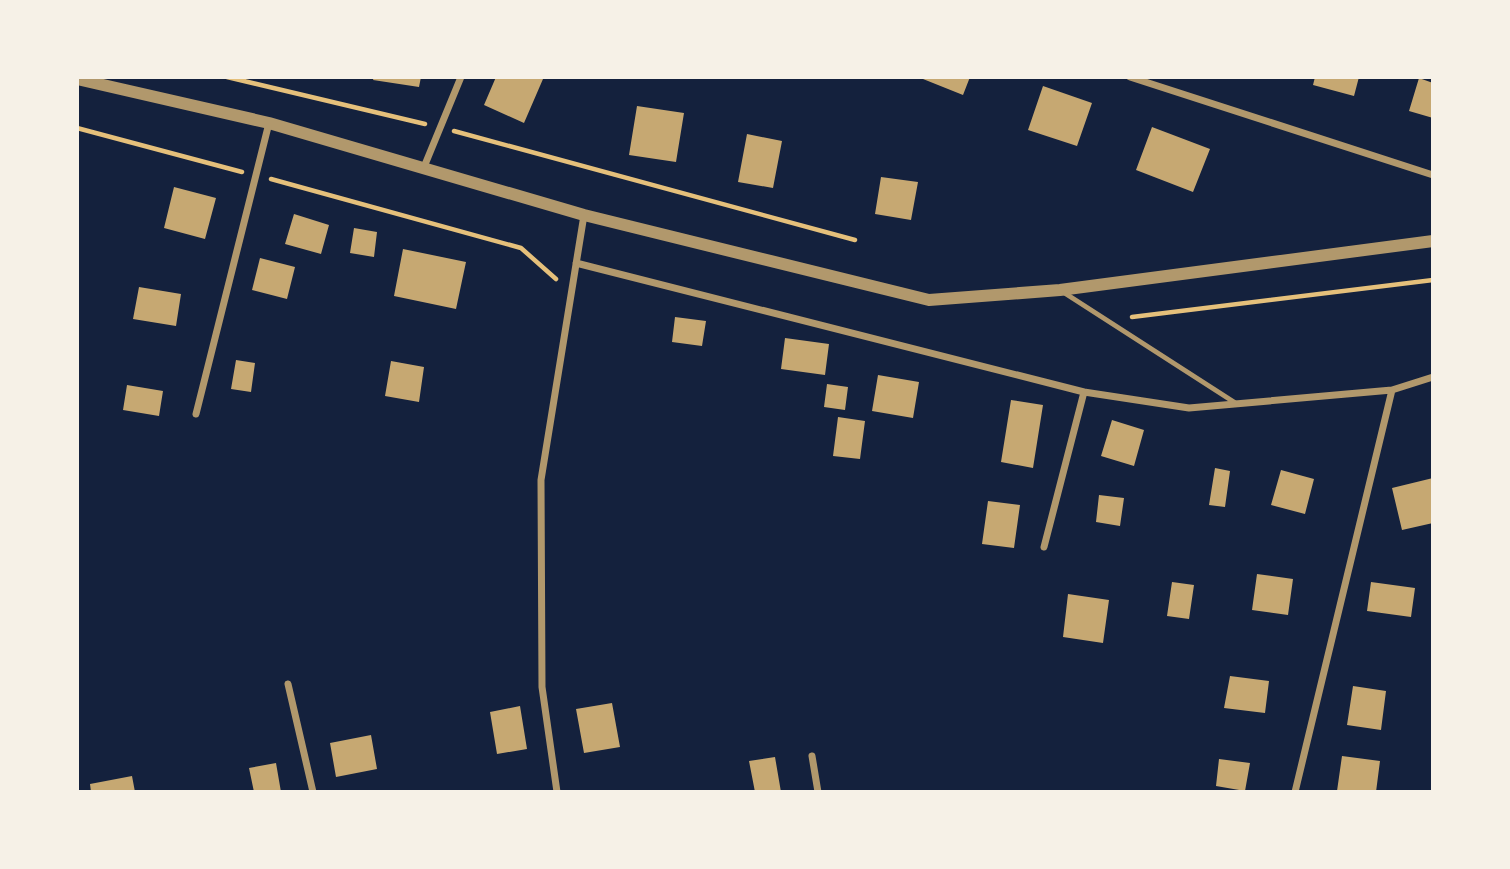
<svg xmlns="http://www.w3.org/2000/svg" width="1510" height="869" font-family="Ubuntu,sans-serif">
<style>
.building{fill:#c6a872}
.lines{fill:none;stroke-linecap:round;stroke-linejoin:round}
.path{stroke:#e5c07b;stroke-width:4.5}
.service{stroke:#b1986c;stroke-width:5}
.minor{stroke:#b1986c;stroke-width:7}
.tertiary{stroke:#b1986c;stroke-width:12}
</style>
<rect width="100%" height="100%" fill="#14213d"/>
<path class="building" d="M374,77h47l-2,10 -46,-7z
M496,77h42l5,2 -19,44 -40,-18z
M918,77h52l-7,18z
M1315,77h44l-5,19 -41,-11z
M1419,78l14,5v35l-24,-7z
M1043,86l49,17 -15,43 -49,-16z
M637,106l47,7 -8,49 -47,-7z
M1152,127l58,22 -17,43 -57,-22z
M747,134l35,7 -9,47 -35,-6z
M881,177l37,5 -7,38 -36,-6z
M174,187l42,11 -11,41 -41,-11z
M294,214l35,11 -8,29 -36,-10z
M354,228l23,4 -3,25 -24,-4z
M403,249l63,13 -10,47 -62,-13z
M260,258l35,9 -8,32 -35,-9z
M139,287l42,7 -5,32 -43,-7z
M675,317l31,4 -4,25 -30,-4z
M785,338l44,6 -4,31 -44,-6z
M236,360l19,3 -4,29 -20,-3z
M391,361l33,6 -5,35 -34,-6z
M878,375l41,7 -6,36 -41,-7z
M827,384l21,3 -3,23 -21,-3z
M127,385l36,6 -4,25 -36,-6z
M1011,400l32,5 -10,63 -32,-6z
M838,417l27,4 -5,38 -27,-3z
M1112,420l32,10 -10,36 -33,-10z
M1215,468l15,3 -5,36 -16,-2z
M1281,470l33,9 -9,35 -34,-9z
M1433,478v45l-31,7 -10,-42z
M1099,495l25,3 -4,28 -24,-4z
M988,501l32,4 -6,43 -32,-4z
M1257,574l36,5 -5,36 -36,-5z
M1172,582l22,3 -5,34 -22,-3z
M1371,582l44,6 -4,29 -44,-6z
M1068,594l41,6 -6,43 -40,-6z
M1230,676l39,5 -4,32 -41,-5z
M1353,686l33,5 -5,39 -34,-5z
M612,703l8,44 -36,6 -8,-44z
M520,706l7,43 -30,5 -7,-42z
M371,735l6,34 -41,8 -6,-34z
M1342,756l38,5 -4,31 -39,-1z
M775,757l6,35h-26l-6,-31z
M1219,759l31,4 -5,28 -29,-5z
M276,763l5,29h-27l-5,-24z
M132,776l3,16h-44l-1,-8z"/>
<g class="lines">
<path class="path" d="M227,77l198,47
M77,128l165,44
M454,131l401,109
M271,179l250,69 35,31
M1132,317l301,-37"/>
<path class="service" d="M1063,292l174,112"/>
<path class="minor" d="M1130,77l303,98
M424,167l37,-90
M576,263l508,129 105,16 203,-18 41,-13
M196,414l73,-291
M1044,547l40,-155
M288,684l25,108
M812,756l6,36
M557,792l-15,-105 -1,-207 43,-265
M1295,792l97,-402"/>
<path class="tertiary" d="M77,79l192,44 315,92 345,85 131,-10 373,-49"/>
</g>
<rect width="1510" height="869" fill="none" stroke="#f6f1e7" stroke-width="158"/>
</svg>
